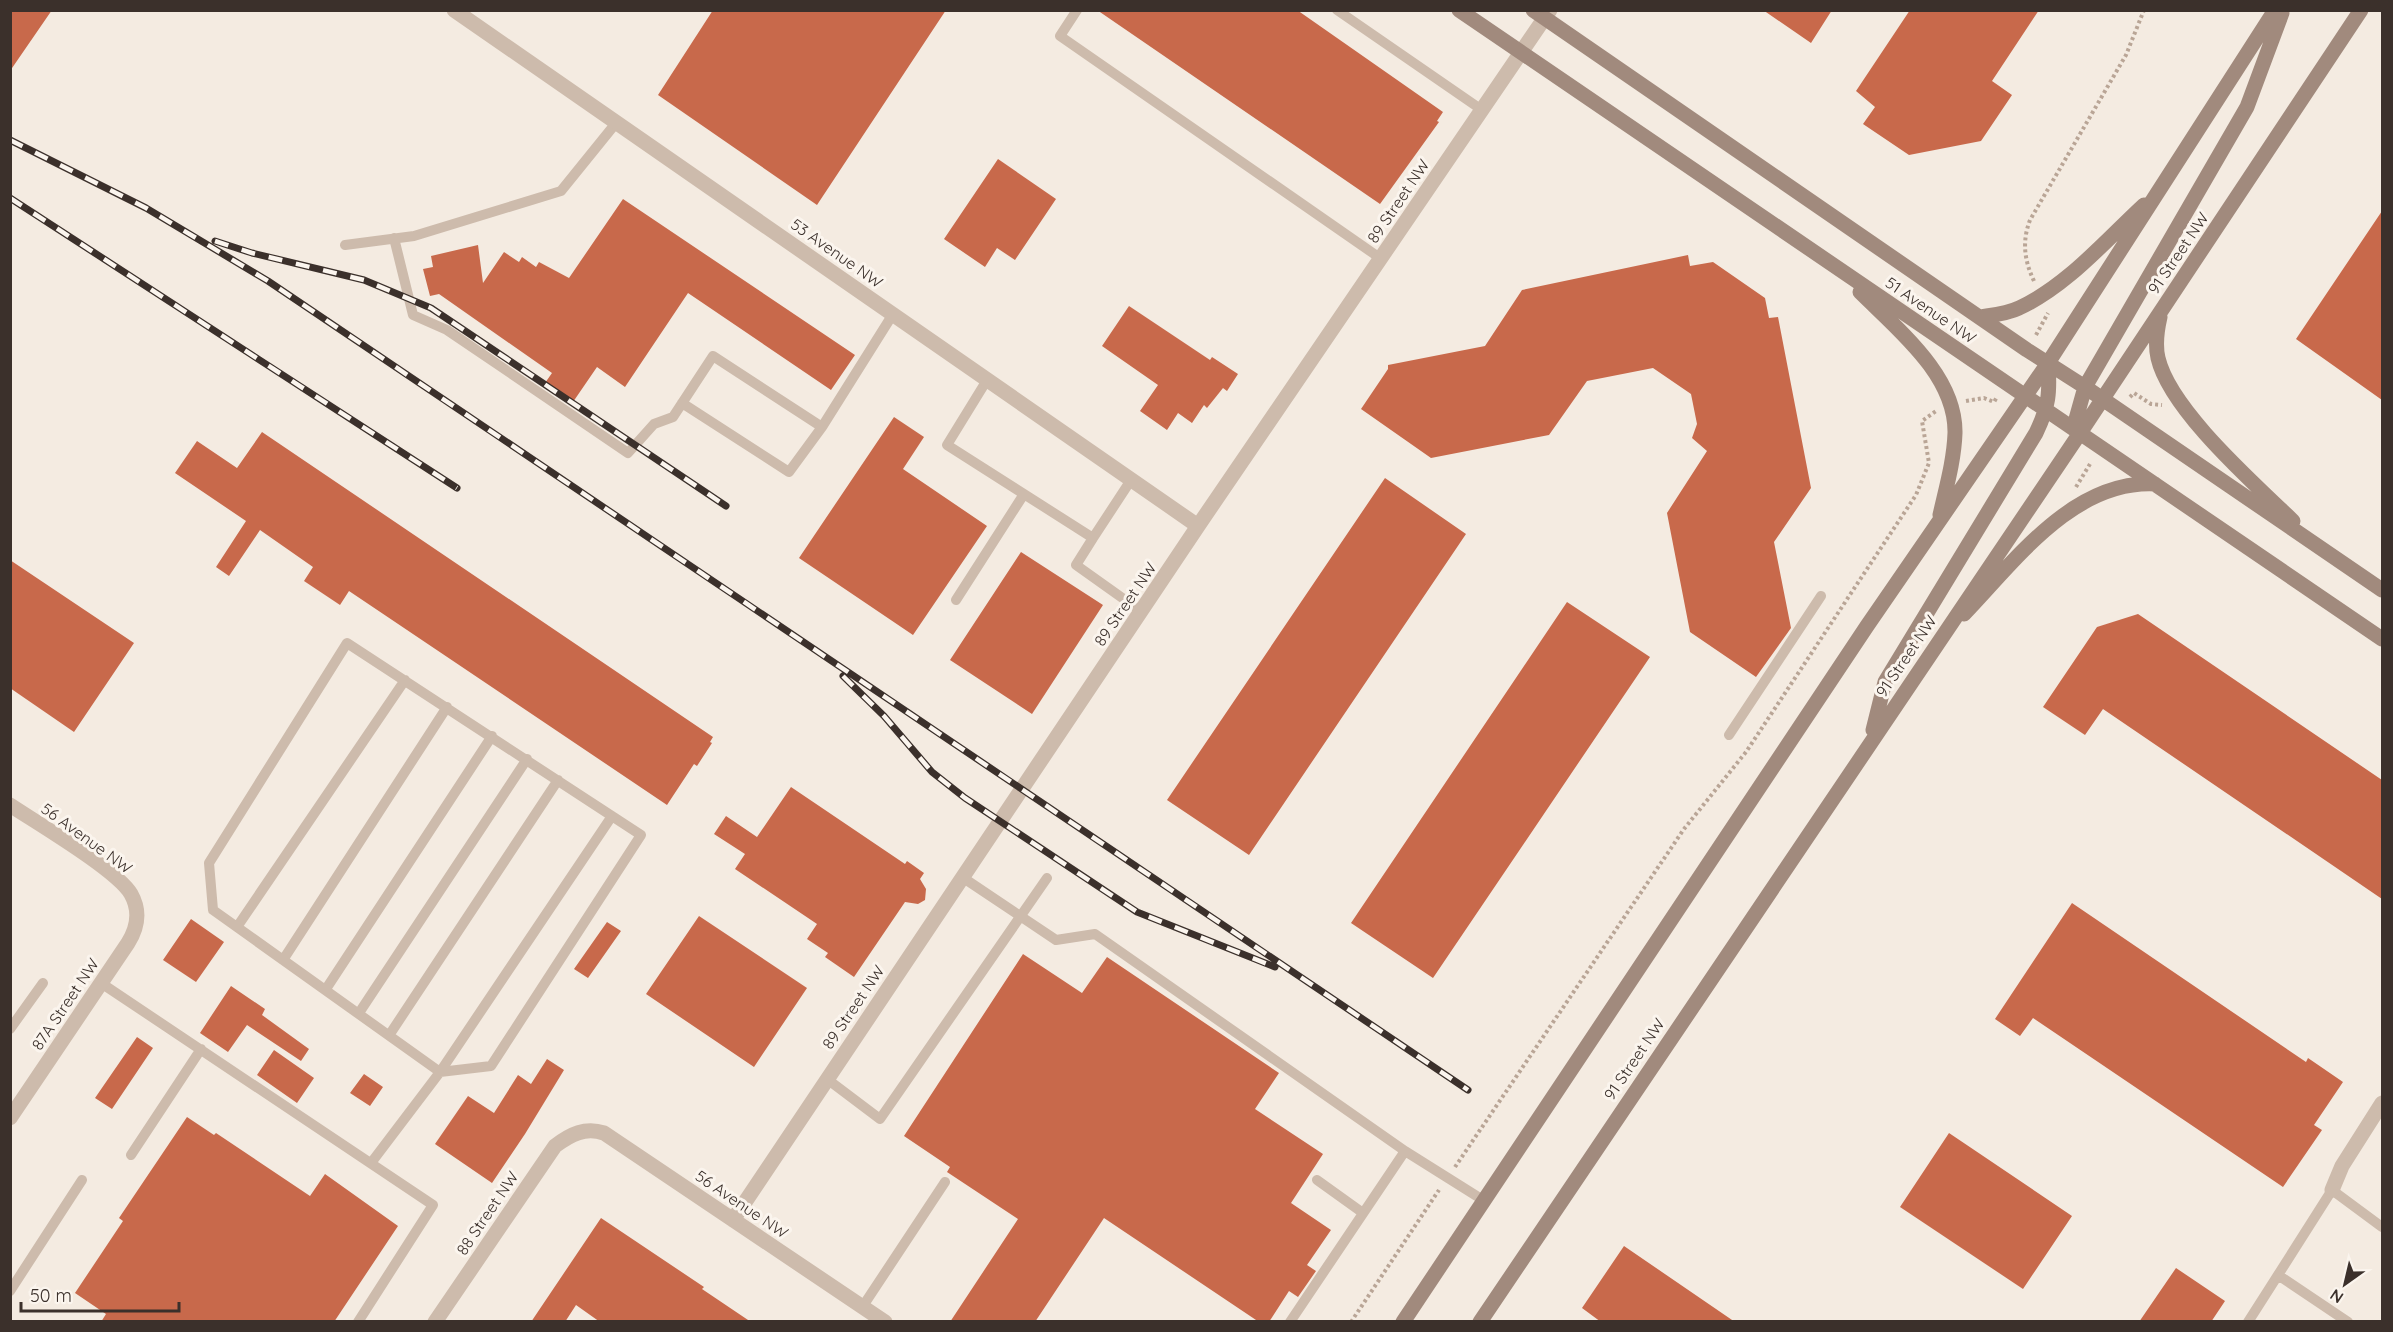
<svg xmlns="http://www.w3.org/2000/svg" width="2393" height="1332" font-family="Quicksand,sans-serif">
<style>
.building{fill:#c8694b}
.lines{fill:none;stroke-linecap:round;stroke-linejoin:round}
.path{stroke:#b9a596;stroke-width:4;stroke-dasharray:3 3;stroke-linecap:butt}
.lane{stroke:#cdbbac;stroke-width:10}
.street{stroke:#cdbbac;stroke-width:15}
.secondary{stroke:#a18a7d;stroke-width:15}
.rail-casing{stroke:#3b302b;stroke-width:7}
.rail{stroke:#fbf5ee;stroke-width:4.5;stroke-dasharray:14;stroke-linecap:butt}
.labels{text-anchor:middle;stroke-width:6;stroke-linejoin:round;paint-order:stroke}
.street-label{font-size:16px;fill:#3b302b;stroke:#fbf5ee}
</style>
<rect width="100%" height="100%" fill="#f4ebe1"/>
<path class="building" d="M10,10h42l-42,61z
M713,10h233l-129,195 -159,-110z
M1097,10h200l146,102 -6,9 2,1 -59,82z
M1763,10h69l-21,33z
M1910,10h129l-47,71 20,14 -31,46 -72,14 -46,-31 12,-17 -19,-16z
M998,159l58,40 -41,61 -18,-12 -12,19 -41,-28z
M623,199l232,156 -24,35 -143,-97 -63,94 -28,-20 -24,35 -28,-19 7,-10 -113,-79 -9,2 -7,-27 10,-2 -2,-11 47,-11 5,38 21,-31 15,10 3,-5 14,10 3,-5 30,16z
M2382,211v189l-86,-61z
M1688,255l2,11 23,-4 52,36 4,20 9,-1 33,171 -37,54 17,86 -35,49 -66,-45 -23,-119 40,-62 -15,-13 5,-14 -6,-30 -38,-26 -66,13 -38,54 -118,23 -70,-49 27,-40v-4l97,-19 37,-56z
M1129,306l81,54 2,-3 26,17 -11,17 -4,-3 -16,20 -3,-3 -12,18 -14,-10 -11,17 -27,-19 18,-26 -56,-39z
M894,417l30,20 -21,32 84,57 -74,109 -114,-77z
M262,432l451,305 -3,5 2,1 -15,23 -3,-2 -27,41 -318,-214 -9,14 -36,-24 9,-14 -53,-37 -31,46 -13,-9 30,-46 -71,-48 22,-32 40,27z
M1385,478l81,56 -217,321 -82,-55z
M1021,552l82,53 -71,109 -82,-54z
M10,560l124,83 -60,89 -64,-44z
M1567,602l83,55 -217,321 -82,-55z
M2138,614l244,166v119l-279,-190 -18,26 -42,-28 54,-80z
M791,787l114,77 2,-3 17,12 -4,6 6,10 -1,11 -7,4 -13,-2 -51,75 -29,-20 3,-4 -21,-14 10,-15 -82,-55 10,-15 -31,-20 12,-18 31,21z
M2072,903l234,159 2,-4 35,24 -29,43 8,5 -39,57 -250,-169 -13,18 -25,-17z
M699,916l108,72 -53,79 -108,-73z
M191,919l33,23 -28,40 -33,-22z
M607,922l14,9 -33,47 -14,-9z
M1023,954l59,39 25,-36 172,116 -24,36 68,45 -32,49 40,27 -24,35 9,6 -18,26 -9,-6 -20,31h-10l-155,-104 -69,104h-85l68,-103 -71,-47 3,-5 -46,-31z
M231,986l34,23 -3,6 47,34 -8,12 -54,-36 -19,27 -28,-19z
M137,1037l16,11 -41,61 -17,-11z
M274,1050l40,28 -17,25 -40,-28z
M547,1059l17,11 -39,64 -33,49 -57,-39 33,-48 26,17 24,-38 13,9z
M364,1074l19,13 -13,19 -20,-13z
M187,1117l27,18 2,-2 94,63 15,-22 73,52 -64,96h-233l5,-8 -31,-21 48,-72 -4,-3z
M1949,1133l123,83 -49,73 -123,-82z
M601,1218l103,69 -2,2 49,33h-151l-24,-17 -11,17h-34z
M1624,1246l111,76h-134l-19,-14z
M2176,1268l49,33 -14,21h-72z"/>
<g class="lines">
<path class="path" d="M2034,281c-10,-21 -12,-40 -4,-61l96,-165 18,-45
M2036,335l12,-22
M2130,397l4,-4 17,11 11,1
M1966,401l18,-3 10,4 3,-5
M2076,487l14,-23
M1455,1167l229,-338 62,-77 170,-257 13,-32 -7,-42 14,-10
M1351,1322l88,-132"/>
<path class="lane" d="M1077,10l-17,26 320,222
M1337,10l145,100
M394,238l19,77 34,15 181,123 26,-29 19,-7 40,-61 109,71 71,-113
M345,245l69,-9 147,-45 55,-68
M987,380l-40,65 146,93 38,-58
M682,403l107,69 33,-45
M1093,538l-17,27 66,47
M956,600l68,-106
M1729,735l92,-139
M962,877l94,63 39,-6 310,217
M237,927l168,-247
M283,960l164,-253
M101,983l332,222 -75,117
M326,989l166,-253
M359,1013l168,-254
M10,1029l33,-46
M390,1034l168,-254
M440,1072l172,-256
M827,1079l53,40 167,-241
M131,1155l70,-106
M371,1163l69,-91 -227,-162 -4,-47 138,-220 294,192 -150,231 -51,6
M1317,1180l46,33
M2278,1275l54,-85 50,37
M10,1291l72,-111
M863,1306l82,-124
M1290,1322l115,-171 78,49
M2248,1322l30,-47 70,47"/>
<path class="street" d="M454,10l744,516
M10,805c27,18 107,65 121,89 9,16 7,33 -3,49l-118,175
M2332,1190l10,-24 40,-63
M733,1220l465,-694 352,-516
M435,1322l120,-176c16,-12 30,-19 49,-13l281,189"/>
<path class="secondary" d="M1459,10l923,629
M1533,10l494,340 58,37 297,203
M1860,292c37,37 96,83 95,141 -1,28 -9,55 -15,82
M1979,317c13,-2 28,-3 40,-9 48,-22 87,-68 125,-103
M2160,317c-3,13 -5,28 -2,41 12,52 97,126 135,163
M2080,433l-4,-14 9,-32 162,-280 35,-94
M1964,614c51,-53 109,-134 191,-130
M1873,730l12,-48 151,-249c13,-27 14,-40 12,-70
M1403,1322l464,-696 181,-263 227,-353
M1480,1322l600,-889 281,-423"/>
<g class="rail-casing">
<path id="rail" d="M10,140l136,68 122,73 1200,809
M10,198l447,290
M215,241l37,12 112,27 67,28 295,198
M843,676l41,40 48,56 33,26 172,114 138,55"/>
</g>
<use href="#rail" class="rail"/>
</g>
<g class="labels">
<g class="street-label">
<text transform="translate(1398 201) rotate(-56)" y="6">89 Street NW</text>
<text transform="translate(837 253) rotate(35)" y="6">53 Avenue NW</text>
<text transform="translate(2178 253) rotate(-56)" y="6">91 Street NW</text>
<text transform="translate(1931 310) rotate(34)" y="6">51 Avenue NW</text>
<text transform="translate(1125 604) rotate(-56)" y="6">89 Street NW</text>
<text transform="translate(1906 656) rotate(-56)" y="6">91 Street NW</text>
<text transform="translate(87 838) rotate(36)" y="6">56 Avenue NW</text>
<text transform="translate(65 1004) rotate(-56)" y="6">87A Street NW</text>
<text transform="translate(853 1007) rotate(-56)" y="6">89 Street NW</text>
<text transform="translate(1634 1059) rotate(-56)" y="6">91 Street NW</text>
<text transform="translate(742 1204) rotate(34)" y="6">56 Avenue NW</text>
<text transform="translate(487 1213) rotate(-56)" y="6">88 Street NW</text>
</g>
</g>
<rect width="2393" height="1332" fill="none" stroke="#3b302b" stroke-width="24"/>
<g transform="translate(2345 1284) rotate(214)" stroke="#fbf5ee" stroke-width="4.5" paint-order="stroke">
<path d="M0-4.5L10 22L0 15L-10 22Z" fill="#3b302b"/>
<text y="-9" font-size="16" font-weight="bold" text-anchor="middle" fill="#3b302b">N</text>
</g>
<path d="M21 1302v9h158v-9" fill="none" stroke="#3b302b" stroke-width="3"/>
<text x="30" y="1302" font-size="18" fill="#3b302b" stroke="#fbf5ee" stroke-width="4.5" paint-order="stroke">50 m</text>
</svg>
